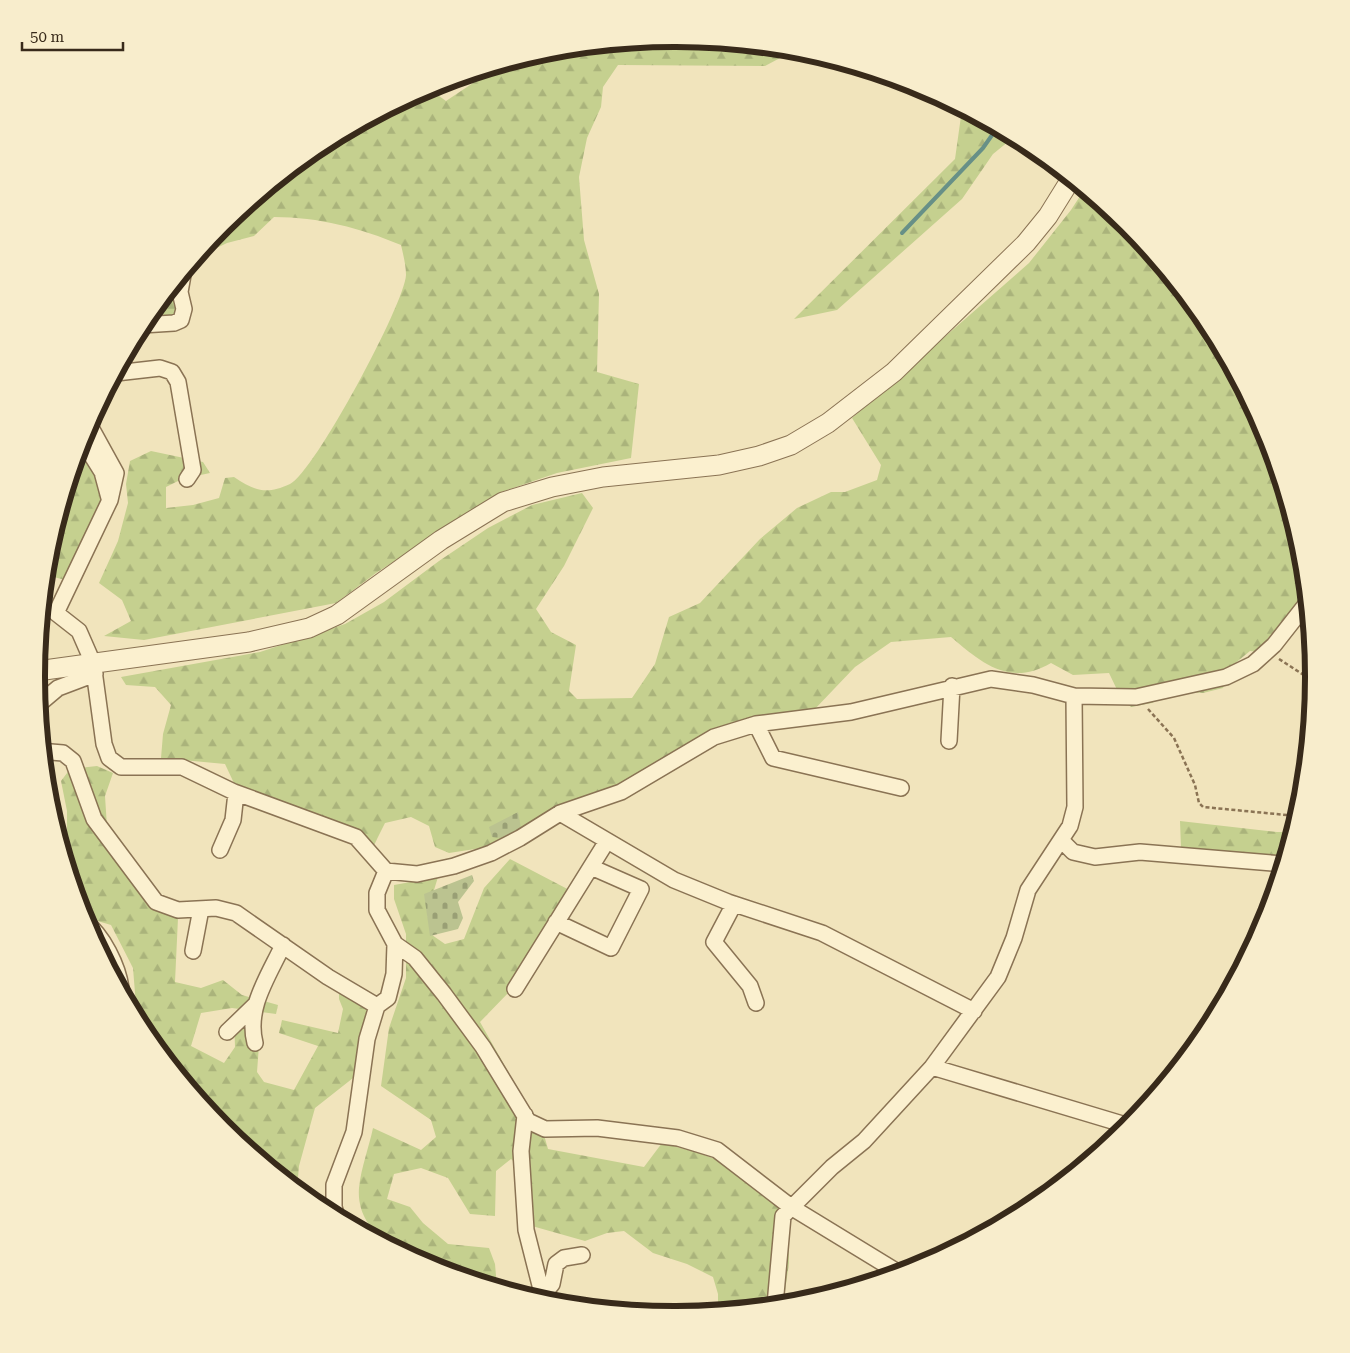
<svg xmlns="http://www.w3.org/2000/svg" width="1350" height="1353" font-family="'Roboto Serif',serif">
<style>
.forest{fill:url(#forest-firs)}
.cemetery{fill:url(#cemetery-stones)}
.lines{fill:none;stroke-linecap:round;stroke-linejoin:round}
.stream{stroke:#679087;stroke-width:4}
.minor-casing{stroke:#8a7354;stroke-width:18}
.tertiary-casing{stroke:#8a7354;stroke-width:21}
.path{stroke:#8a7354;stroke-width:2.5;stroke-dasharray:4 2.5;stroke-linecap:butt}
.minor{stroke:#fbf0cf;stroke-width:15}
.tertiary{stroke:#fbf0cf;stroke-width:19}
.rim{fill:none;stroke:#382a1a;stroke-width:6}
</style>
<defs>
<pattern id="forest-firs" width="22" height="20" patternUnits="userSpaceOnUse" patternTransform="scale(1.25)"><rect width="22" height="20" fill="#c5d08f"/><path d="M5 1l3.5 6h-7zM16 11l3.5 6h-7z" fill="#aab37b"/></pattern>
<pattern id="cemetery-stones" width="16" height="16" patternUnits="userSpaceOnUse" patternTransform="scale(1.25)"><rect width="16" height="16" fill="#bbc390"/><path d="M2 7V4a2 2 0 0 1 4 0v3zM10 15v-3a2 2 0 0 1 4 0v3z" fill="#999f75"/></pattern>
</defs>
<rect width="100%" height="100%" fill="#f1e4bc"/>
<path class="forest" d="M675,38l120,12 -30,16 -147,-1 -15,22 -2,20 -14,31 -8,39 5,63 15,54 -2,78 42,12 -8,74 -74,15 -56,19 -125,81 -40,30 -192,37 -40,-4 27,-15 -9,-21 -23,-17 19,-42 10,-38 -2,-19 4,-23 21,-10 52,11 7,11 -28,6 -16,8v21l27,-3 26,-7 6,-20 9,-1c21,14 32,18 56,7 24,-11 115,-181 116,-209 0,-10 -3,-21 -5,-30 -41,-17 -82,-28 -127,-28l-20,19 -27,7 -27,13 -14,30 -6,32 -36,4 80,-97 96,-80 108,-57 18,13 36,-24v-6l69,-21z
M962,109l52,28 -21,17 -31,45 -125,111 -43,9 161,-160z
M1084,190l43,35 79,97 59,110 37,120v5l-5,8 8,20 -5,14 -43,53 -7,-1 -17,14 -10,23 -20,5 -29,-2 -22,12 -21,4 -10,-9 -12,-25 -36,2 -22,-12c-41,24 -68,1 -100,-26l-60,5 -36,25 -42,44 -92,15 -60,44 -160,75 -52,8 -14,-6 -6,-21 -18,-9 -26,6 -12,24 -133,-51 -15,-32 -64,-6 2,-24 8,-29 -16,-18 -29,-2 -5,-8 139,-25 85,-28 39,-22 55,-41 49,-33 44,-23 50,-12 11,15 -29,58 -28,43 15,23 25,13 -7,46 8,8 55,-1 23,-34 14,-47 31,-14 60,-64 37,-31 34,-16h14l32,-12 4,-15 -29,-47 177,-155 42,-53z
M82,443l20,21 8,51 -15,36 -22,31 -27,-7 3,-23z
M97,766l16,7 -8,23 3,46 13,27 16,6 22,25 19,18 -3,64 26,6 22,-8 19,15 36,10 -2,9 -44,-6 -31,5 -10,33 33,17 11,-16 -1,-29 27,1 -4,53 7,10 30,8 24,-44 -39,-13 3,-13 56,13 5,-24 -4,-10v-13l39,31 -11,50 -52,41 -16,58 -2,23 -74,-61 -79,-97 -7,-13 -4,-50 -22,-43 -27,-8 -17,-54v-52l-6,-30 9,-12z
M1180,821l97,11h15l-8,28 -103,-12z
M510,859l67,35 -66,96 -31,32 64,113 4,14 96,18 18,-24 37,10 37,14 52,45 1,51 -6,42 -65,6v-17l-5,-17 -26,-13 -34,-11 -29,-22 -17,2 -22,8 -53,-15 -5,-53 -16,-14 -15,12 -1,45 -25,-2 -22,-36 -27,-10 -27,6 -7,25 23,8 13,16 25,21 41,4 6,16 2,23c-46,-14 -143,-35 -138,-99 2,-20 10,-41 14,-60l48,22 15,-13 -5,-17 -50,-34 8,-58 17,-50v-44l-12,-35v-14l44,-8 -11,36 5,22 13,9 19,-5 20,-51z"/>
<path class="cemetery" d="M518,812l3,16 -20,10 -9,-1 -3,-10z
M472,875l2,6 -16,21 5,16 -5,11 -28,7 -6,-42z"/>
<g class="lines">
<path class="stream" d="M902,233l81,-85 14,-20"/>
<g class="minor-casing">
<path id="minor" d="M142,325l32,-2 7,-3 3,-11 -4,-17 3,-17
M116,373l44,-5 12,4 6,10 15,88 -6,9
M89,424l27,49 -6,27 -54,113 23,18 14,32 11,81 5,14 12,9h61l52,25 122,45 30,34 31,3 37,-8 37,-13 29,-15 40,-25 61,-21 93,-55 42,-13 95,-12 140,-33 42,6 41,11 62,1 90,-20 27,-13 21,-19 33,-42
M82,440l20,32 7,26
M39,704l19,-16 37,-14
M756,724l17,34 128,30
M949,741l3,-55
M44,755l7,-3 12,1 10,8 21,58 62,83 22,8 38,-2 20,5 92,64 49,29
M560,813l114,67 54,22 94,31 152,78
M1061,840l12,12 22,5 45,-5 143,12
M220,850l13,-30 3,-27
M386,871l-9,22v17l18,34 20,14 29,36 39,53 45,74 17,8 52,-1 81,10 39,12 74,57 108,66
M734,904l-20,38 36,44 6,17
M85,922c18,13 33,44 36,66
M556,922l55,26 30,-59 -50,-22
M193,951l8,-42
M515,989l92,-148
M227,1032l28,-27
M255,1043c-9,-35 13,-66 28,-98
M932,1067l197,59
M525,1115l-4,36 5,79 18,71
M337,1217l-3,-10v-22l20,-53 13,-93 10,-33 11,-8 6,-24 1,-30
M543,1295l9,-11 4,-20 8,-6 18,-3
M775,1305l8,-89 49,-49 32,-26 68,-74 66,-90 16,-39 14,-48 42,-64 5,-19 -1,-111"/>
</g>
<g class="tertiary-casing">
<path id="tertiary" d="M37,671l212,-29 60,-14 28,-13 104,-75 62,-38 49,-15 51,-10 116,-12 40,-9 32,-11 37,-22 66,-51 132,-129 22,-27 23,-37"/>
</g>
<path class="path" d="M1279,659l34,22
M1148,709l26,29 21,47 4,18 4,4 94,9"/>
<use href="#minor" class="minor"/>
<use href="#tertiary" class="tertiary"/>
</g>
<path d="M0 0H1350V1353H0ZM674 47H676A629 629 0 0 1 1305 676V677A629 629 0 0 1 676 1306H674A629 629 0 0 1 45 677V676A629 629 0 0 1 674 47Z" fill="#f8edcc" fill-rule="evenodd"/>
<path class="rim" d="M674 47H676A629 629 0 0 1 1305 676V677A629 629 0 0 1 676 1306H674A629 629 0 0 1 45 677V676A629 629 0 0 1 674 47Z"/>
<path d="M22 42v8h101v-8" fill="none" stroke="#382a1a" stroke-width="2.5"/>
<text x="30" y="42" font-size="15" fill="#382a1a" stroke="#f8edcc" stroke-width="4" paint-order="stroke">50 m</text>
</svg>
